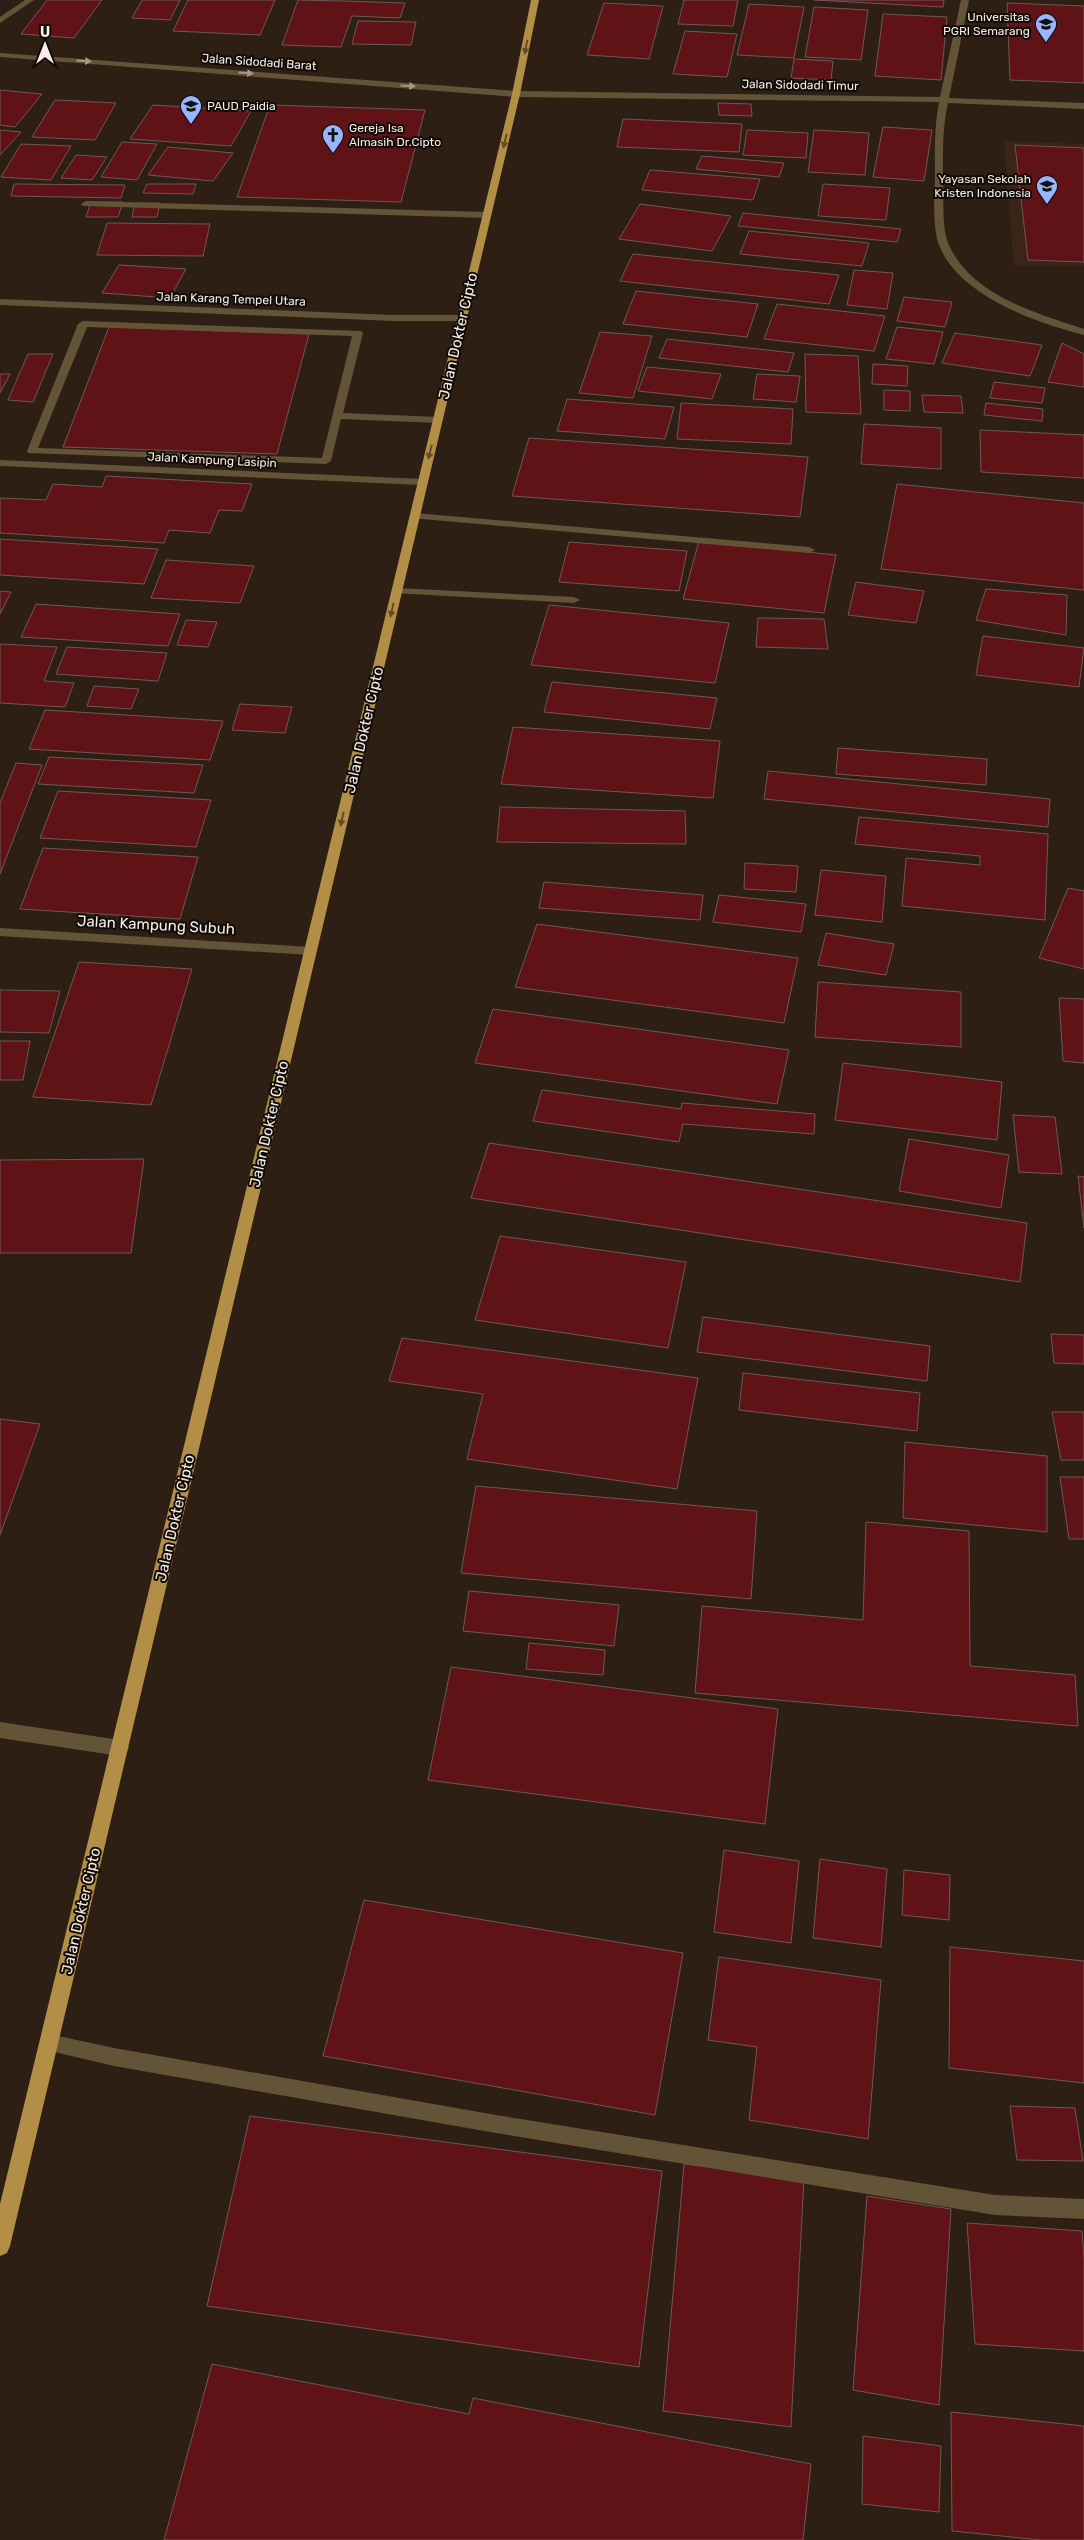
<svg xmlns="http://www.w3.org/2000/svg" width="1084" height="2540" font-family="Rubik,sans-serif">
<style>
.built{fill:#3a2518}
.building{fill:#5f1316;stroke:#6e5856}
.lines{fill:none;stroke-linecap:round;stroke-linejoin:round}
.service{fill:#645437;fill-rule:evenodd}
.minor{fill:#645437;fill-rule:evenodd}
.trunk{fill:#b38e47;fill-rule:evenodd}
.oneway{fill:#624c27}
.oneway2{fill:#a69886}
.labels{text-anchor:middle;stroke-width:4;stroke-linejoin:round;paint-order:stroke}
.far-poi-label{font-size:12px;fill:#f7ece6;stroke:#110b07;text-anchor:end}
.far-street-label{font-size:12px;fill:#f7ece6;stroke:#110b07}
.street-label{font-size:15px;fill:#f7ece6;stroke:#110b07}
</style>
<rect width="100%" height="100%" fill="#2e1f15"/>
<path class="built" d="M1004,141l80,3v122h-70z"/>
<path class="building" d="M47,0h55l-28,38 -53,-4z
M142,0h38l-10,20 -38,-2z
M188,0h87l-15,35 -87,-4z
M298,0l46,1 61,2 -5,15 -48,-2 -11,31 -59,-2z
M684,0h54l-5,26 -55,-2z
M814,0h130l-1,7z
M604,3l59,3 -14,53 -62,-4z
M1007,3l77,3v77l-74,-3z
M749,4l55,3 -10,51 -57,-3z
M814,7l54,3 -7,50 -56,-3z
M883,14l64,3 -6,63 -66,-4z
M358,21l58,1 -5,23 -59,-1z
M685,31l52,3 -10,43 -54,-3z
M794,59l39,2 -2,19 -40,-2z
M0,90l42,4 -27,33 -15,-2z
M55,100l61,3 -21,37 -63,-3z
M718,103l33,1 1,12 -33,-1z
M153,105l98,6 -20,35 -101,-7z
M270,105l155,5 -24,92 -164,-5z
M623,119l119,5 -3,28 -122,-5z
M883,127l49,3 -8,51 -51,-4z
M0,130l21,2 -21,23z
M747,130l61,3 -2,25 -63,-3z
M814,130l55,3 -4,42 -57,-3z
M122,142l35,2 -20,36 -36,-3z
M21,144l50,2 -20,34 -50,-3z
M1015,145l69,3v114l-56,-2z
M168,147l65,6 -20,28 -65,-6z
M76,155l31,2 -15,23 -31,-2z
M702,156l82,7 -5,14 -83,-8z
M650,170l110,9 -7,21 -111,-10z
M14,184l111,1 -4,13 -110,-2z
M147,184h49l-3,10 -50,-1z
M823,184l67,4 -4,32 -68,-4z
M91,202h32l-5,15h-32z
M135,203h25l-3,14h-25z
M640,204l91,12 -19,35 -93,-12z
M743,213l158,16 -4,13 -159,-16z
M107,223l103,1 -7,32 -106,-1z
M749,231l120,12 -7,23 -122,-12z
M633,254l206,21 -10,29 -209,-23z
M119,265l67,4 -16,29 -68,-5z
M854,270l39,3 -6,36 -40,-4z
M636,291l122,13 -11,33 -124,-13z
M904,297l48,5 -7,25 -48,-6z
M777,304l108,12 -11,35 -110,-12z
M109,327l200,7 -32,120 -214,-7z
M897,327l46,5 -9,32 -48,-5z
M600,332l52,4 -19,62 -54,-5z
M955,333l87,12 -12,31 -88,-13z
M667,339l127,14 -6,19 -129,-14z
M1062,343l22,11v33l-36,-5z
M28,354h25l-20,48 -25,-2z
M805,354l53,2 3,58 -55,-2z
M873,364l35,2 -1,20 -35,-2z
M647,367l74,7 -9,25 -74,-8z
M0,374h10l-10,19z
M757,374l43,2 -4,26 -43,-3z
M994,382l51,6 -3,15 -52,-5z
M884,390l26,1v20l-26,-1z
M922,395l39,1 2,17 -39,-1z
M567,399l107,8 -9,32 -108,-8z
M681,403l112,6 -2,35 -114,-5z
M986,403l57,6 -1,12 -58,-6z
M864,424l77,4v41l-80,-5z
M980,430l104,5v43l-103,-6z
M529,438l279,19 -8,60 -288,-21z
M106,476l146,8 -10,27 -23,-1 -9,23 -41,-3 -5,13 -164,-10v-35l46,2 7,-16 49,3z
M897,484l187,19v87l-203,-21z
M0,539l158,10 -14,35 -144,-9z
M699,541l137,14 -12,58 -141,-14z
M569,542l118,9 -8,40 -120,-9z
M166,560l88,6 -14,37 -89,-5z
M856,582l68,9 -8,32 -68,-8z
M986,589l81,6 -1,40 -90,-15z
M0,591l11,1 -11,22z
M36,604l144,10 -12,32 -147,-9z
M549,605l180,18 -14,60 -184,-18z
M758,618l66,1 4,30 -72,-2z
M186,620l31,2 -9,25 -31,-2z
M983,636l101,12 -5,39 -103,-12z
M0,644l57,3 -13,34 30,2 -9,24 -65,-4z
M67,647l100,6 -9,28 -102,-7z
M552,682l165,16 -7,31 -166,-17z
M94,686l45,3 -8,20 -44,-3z
M240,704l52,3 -7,26 -53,-3z
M45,710l178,11 -13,39 -181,-11z
M513,727l207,14 -7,57 -212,-14z
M838,748l149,11 -1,26 -150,-11z
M49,757l154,8 -9,28 -156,-9z
M16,763l26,2 -42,109v-71z
M768,771l282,28 -2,28 -284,-28z
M58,791l153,9 -15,47 -156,-9z
M500,807l185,4 1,33 -189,-2z
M859,817l189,17 -3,86 -143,-14 4,-48 74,7v-9l-125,-12z
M43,848l155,9 -18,62 -160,-10z
M745,863l53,3 -2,26 -52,-3z
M821,870l65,6 -4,46 -67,-7z
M544,882l159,13 -3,25 -161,-12z
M1068,888l16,3v78l-45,-11z
M719,895l87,9 -5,28 -88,-10z
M537,924l261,34 -14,65 -269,-36z
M826,933l68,11 -8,31 -68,-10z
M79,962l113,7 -41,136 -118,-8z
M818,982l143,10v55l-146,-10z
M0,990l60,1 -11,42 -49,-1z
M1059,998l25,1v64l-21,-2z
M493,1009l296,41 -12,54 -302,-41z
M0,1041h30l-7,39h-23z
M843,1063l159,19 -5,58 -162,-20z
M542,1090l139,19 1,-6 133,11 -1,20 -131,-10 -4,18 -146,-21z
M1013,1115l42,2 7,57 -43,-2z
M909,1139l100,16 -8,53 -102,-17z
M489,1143l538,80 -7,59 -549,-84z
M144,1159l-13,94h-131v-93z
M1078,1176l6,1v51z
M500,1236l186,26 -18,86 -193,-28z
M703,1317l227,29 -3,35 -230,-29z
M1051,1334l33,1v29l-30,-1z
M402,1338l296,40 -21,111 -210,-30 16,-65 -94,-13z
M743,1373l177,20 -3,38 -178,-21z
M1052,1412h32v48h-23z
M0,1419l40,5 -40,111z
M905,1442l142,14v76l-144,-14z
M1060,1477h24v62h-15z
M476,1486l281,25 -6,88 -290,-26z
M866,1522l103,9 1,135 105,9 3,51 -383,-33 7,-87 161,14z
M469,1591l150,14 -5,41 -151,-15z
M529,1643l76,7 -2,25 -77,-6z
M451,1667l327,42 -13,115 -337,-44z
M724,1850l75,11 -8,82 -77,-11z
M820,1859l67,10 -6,78 -68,-9z
M904,1870l46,5 -1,45 -47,-5z
M364,1900l319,53 -28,162 -332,-59z
M950,1947l134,14v122l-135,-15z
M719,1957l162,23 -13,159 -119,-19 8,-73 -49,-7z
M1010,2106l65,2 8,53 -66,-1z
M250,2116l412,55 -23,196 -432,-61z
M684,2164l120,14 -13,249 -128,-16z
M867,2196l84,13 -12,196 -86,-15z
M967,2223l115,8 2,28v92l-109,-7z
M212,2364l257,50 4,-16 338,66 -8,76h-639z
M951,2412l133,14v114h-43l-89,-9z
M863,2436l78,10 -2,66 -77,-8z"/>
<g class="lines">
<path class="service" d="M25,0h9l-34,23v-6z
M86,201l401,11 5,3 -5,3 -404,-12 -2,-2z
M83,321l278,10 2,2 -20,80 95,4 5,3 -5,3 -97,-4 -10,42 -5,3 -298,-11 -1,-2 51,-127zM87,327l265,9 -30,122 -284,-10z
M415,513l394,34 6,3 -6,3 -398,-35 -1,-2z
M397,588l177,9 6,3 -6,3 -181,-10 -2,-2z"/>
<path class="minor" d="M961,0h8l-20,98 135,5v6l-136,-6c-6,26 -5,53 -5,80 1,17 -1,41 4,57 20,54 88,73 137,89v6c-49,-12 -132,-42 -147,-96 -4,-19 -3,-42 -2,-61 0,-26 -1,-50 4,-76l-423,-5 -516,-40v-4l516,38 424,6z
M0,299l394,16h68l5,3 -5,3h-68l-394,-16z
M0,460l422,19 5,3 -5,3 -422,-19z
M0,928l311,19 7,4 -7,4 -311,-19z
M0,1722l120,18 6,3 3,5 -3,5 -6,3 -120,-18z
M49,2034l65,14 382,67 499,80 89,4v20l-89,-4 -499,-82 -382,-67 -72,-17 -3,-6 3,-6z"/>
<path class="trunk" d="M531,0h8l-19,94 -510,2152 -3,7 -7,3v-52l512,-2110z"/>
</g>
<defs><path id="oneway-solid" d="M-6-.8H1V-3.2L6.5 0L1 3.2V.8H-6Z" transform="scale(1.25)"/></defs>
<g class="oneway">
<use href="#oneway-solid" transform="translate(526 47) rotate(101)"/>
<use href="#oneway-solid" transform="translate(505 141) rotate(103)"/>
<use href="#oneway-solid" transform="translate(430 452) rotate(104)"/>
<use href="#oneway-solid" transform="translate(392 610) rotate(103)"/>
<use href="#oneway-solid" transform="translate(342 819) rotate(103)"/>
</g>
<g class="oneway2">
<use href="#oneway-solid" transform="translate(84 61) rotate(4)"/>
<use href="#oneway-solid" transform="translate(246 73) rotate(4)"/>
<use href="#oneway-solid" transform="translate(408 86) rotate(4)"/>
</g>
<defs>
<g id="university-pin" transform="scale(1.125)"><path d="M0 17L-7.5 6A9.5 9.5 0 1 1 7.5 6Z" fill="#9ab5fd" stroke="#110b07"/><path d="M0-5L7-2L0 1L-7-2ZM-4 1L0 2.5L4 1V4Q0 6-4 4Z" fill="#111"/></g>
<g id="school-pin" transform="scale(1.125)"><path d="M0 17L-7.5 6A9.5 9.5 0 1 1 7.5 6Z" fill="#9ab5fd" stroke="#110b07"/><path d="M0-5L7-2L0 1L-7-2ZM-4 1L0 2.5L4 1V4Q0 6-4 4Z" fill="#111"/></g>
<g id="church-pin" transform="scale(1.125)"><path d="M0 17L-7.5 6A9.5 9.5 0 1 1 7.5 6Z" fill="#9ab5fd" stroke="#110b07"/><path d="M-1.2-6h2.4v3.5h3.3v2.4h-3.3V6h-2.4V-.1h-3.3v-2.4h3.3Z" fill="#111"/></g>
</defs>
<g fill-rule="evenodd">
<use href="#university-pin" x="1046" y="24"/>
<use href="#school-pin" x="191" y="106"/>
<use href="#church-pin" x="333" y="135"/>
<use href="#school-pin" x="1047" y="186"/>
</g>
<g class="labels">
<g class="far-poi-label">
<text x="1030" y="21">Universitas<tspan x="1030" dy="14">PGRI Semarang</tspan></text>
<text x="207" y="110" text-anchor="start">PAUD Paidia</text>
<text x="349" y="132" text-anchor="start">Gereja Isa<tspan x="349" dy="14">Almasih Dr.Cipto</tspan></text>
<text x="1031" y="183">Yayasan Sekolah<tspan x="1031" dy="14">Kristen Indonesia</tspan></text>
</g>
<g class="far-street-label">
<text transform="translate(259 62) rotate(4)" y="4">Jalan Sidodadi Barat</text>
<text transform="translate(800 85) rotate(1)" y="4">Jalan Sidodadi Timur</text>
<text transform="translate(231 299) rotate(2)" y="4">Jalan Karang Tempel Utara</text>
<text transform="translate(212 460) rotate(3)" y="4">Jalan Kampung Lasipin</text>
</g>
<g class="street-label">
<text transform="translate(458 336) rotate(-77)" y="5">Jalan Dokter Cipto</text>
<text transform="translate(364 730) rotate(-77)" y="5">Jalan Dokter Cipto</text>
<text transform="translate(156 925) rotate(3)" y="5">Jalan Kampung Subuh</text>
<text transform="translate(269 1124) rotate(-77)" y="5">Jalan Dokter Cipto</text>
<text transform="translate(175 1518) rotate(-77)" y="5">Jalan Dokter Cipto</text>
<text transform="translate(81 1911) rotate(-77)" y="5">Jalan Dokter Cipto</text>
</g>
</g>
<g transform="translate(45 45)" stroke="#110b07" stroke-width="4" paint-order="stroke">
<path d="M0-4L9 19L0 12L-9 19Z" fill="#f7ece6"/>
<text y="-8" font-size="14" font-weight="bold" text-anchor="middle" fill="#f7ece6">U</text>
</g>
</svg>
